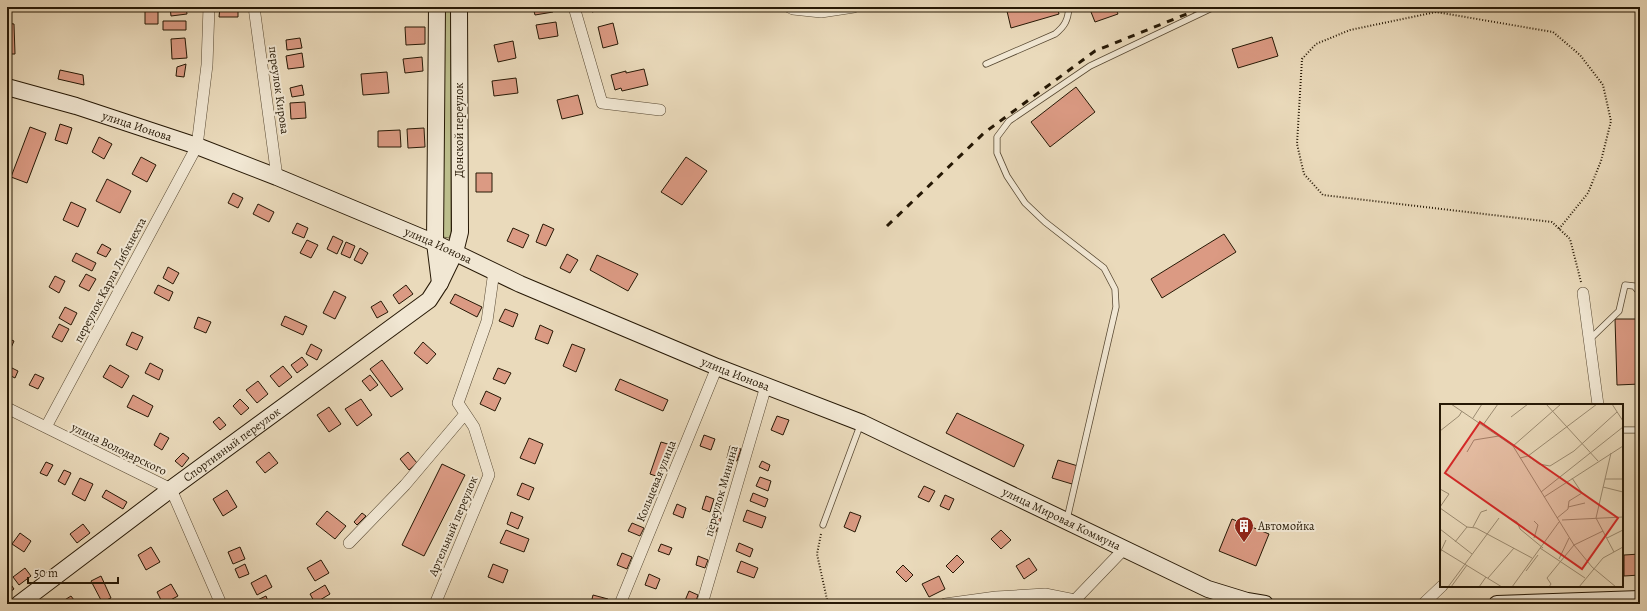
<svg xmlns="http://www.w3.org/2000/svg" width="1647" height="611" font-family="Alegreya,serif">
<style>
.green{fill:#bcbe8c;stroke:#716b48}
.building{fill:#db9a83;stroke:#261805}
.lines{fill:none;stroke-linecap:round;stroke-linejoin:round}
.lane-casing{stroke:#574832;stroke-width:7}
.street-casing{stroke:#574832;stroke-width:12}
.secondary-casing{stroke:#261805;stroke-width:18}
.path{stroke:#261805;stroke-width:2;stroke-dasharray:1 2;stroke-linecap:butt}
.lane{stroke:#f1e7d3;stroke-width:5.5}
.street{stroke:#f1e7d3;stroke-width:11}
.secondary{stroke:#f1e7d3;stroke-width:16}
.rail{stroke:#261805;stroke-width:3;stroke-dasharray:7 7;stroke-linecap:butt}
.labels{text-anchor:middle;stroke-width:4;stroke-linejoin:round;paint-order:stroke}
.street-label{font-size:12px;fill:#261805;stroke:#f1e7d3}
.poi-label{font-size:12px;fill:#261805;stroke:#f1e7d3;text-anchor:start}
.inset-road{fill:none;stroke:#9c8c72;stroke-width:1}
.view{fill:#d62828;fill-opacity:0.15;stroke:#d62828;stroke-width:2}
.inset-edge{fill:none;stroke:#261805;stroke-width:2}
</style>
<rect width="100%" height="100%" fill="#eadabb"/>
<filter id="stains"><feTurbulence type="fractalNoise" baseFrequency=".005" numOctaves="4"/><feColorMatrix values="0 0 0 0 .2 0 0 0 0 .09 0 0 0 0 .02 0 0 0 .5 -.17"/></filter>
<radialGradient id="worn" r=".72"><stop offset=".6" stop-color="#630" stop-opacity="0"/><stop offset="1" stop-color="#630" stop-opacity=".3"/></radialGradient>
<path class="green" d="M444,7h7v226l-2,5 -6,-1 -1,-8z"/>
<path class="building" d="M145,7h13v17h-13z
M170,7h16l1,7 -16,2z
M220,7h18v10h-19z
M533,7h19l1,5 -18,3z
M591,7h19l-18,5z
M1006,7h51l2,7 -48,14z
M1089,7h26l3,7 -23,8z
M163,21h23v9h-23z
M556,22l2,14 -19,3 -3,-14z
M7,23l7,1 1,30h-8z
M613,23l5,21 -15,4 -5,-21z
M405,27h20v17l-19,1z
M1272,37l6,19 -40,12 -6,-19z
M185,38l2,20 -15,1 -1,-20z
M300,38l2,10 -15,2 -1,-10z
M513,41l3,17 -18,4 -4,-17z
M302,53l2,14 -16,2 -2,-13z
M422,57l1,14 -18,2 -2,-14z
M186,64l-2,13 -8,-1 1,-9z
M644,69l4,16 -26,6 -1,-3 -6,2 -4,-15 15,-4v2z
M60,70l23,5 1,10 -26,-6z
M387,72l2,21 -26,2 -2,-21z
M516,78l2,15 -24,3 -2,-15z
M302,85l2,10 -12,2 -2,-9z
M1076,87l19,25 -45,35 -19,-25z
M578,95l5,19 -21,5 -5,-19z
M305,102l1,16 -15,1 -1,-16z
M60,124l12,4 -5,16 -12,-4z
M30,127l16,6 -19,50 -16,-6z
M424,128l1,19 -17,1 -1,-19z
M400,130l1,17h-23v-16z
M99,137l13,7 -8,15 -12,-7z
M141,157l15,8 -9,17 -15,-8z
M686,157l21,14 -25,34 -21,-13z
M476,173h16v19h-16z
M107,179l24,12 -11,22 -24,-12z
M233,193l10,5 -5,10 -10,-5z
M71,202l15,7 -8,18 -15,-7z
M258,204l16,8 -5,10 -16,-8z
M297,223l11,5 -4,10 -12,-5z
M543,224l11,5 -8,17 -10,-4z
M513,228l16,7 -6,13 -16,-7z
M1224,234l12,18 -74,46 -11,-19z
M333,236l10,5 -6,13 -10,-5z
M307,240l11,5 -7,13 -11,-5z
M346,242l9,4 -5,12 -9,-4z
M102,244l9,5 -5,8 -9,-4z
M360,248l8,5 -6,11 -8,-4z
M76,253l20,10 -4,8 -20,-10z
M567,254l11,6 -8,13 -10,-5z
M597,255l41,19 -10,17 -38,-21z
M168,267l11,6 -6,11 -10,-6z
M86,274l10,5 -7,12 -10,-5z
M55,276l10,5 -6,12 -10,-6z
M158,285l15,7 -4,9 -15,-8z
M406,285l7,9 -14,10 -6,-9z
M334,291l12,6 -11,22 -12,-6z
M455,294l27,13 -5,10 -27,-14z
M381,301l7,11 -11,6 -6,-11z
M65,307l12,6 -6,12 -12,-7z
M505,309l13,5 -5,13 -14,-6z
M285,316l22,10 -4,9 -22,-10z
M198,317l13,5 -5,11 -12,-5z
M1615,319h24l1,65 -23,1z
M59,324l10,5 -7,13 -10,-5z
M540,325l13,6 -5,13 -13,-5z
M132,332l11,5 -6,13 -11,-5z
M7,338l7,3 -7,16z
M423,342l13,12 -9,10 -13,-11z
M311,344l11,6 -5,10 -11,-6z
M572,344l13,5 -9,23 -13,-6z
M302,357l6,8 -11,8 -6,-8z
M382,360l21,29 -12,8 -21,-28z
M150,363l13,7 -4,10 -14,-7z
M110,365l19,11 -7,12 -19,-11z
M283,366l9,11 -13,10 -9,-11z
M10,367l8,4 -3,7 -8,-4z
M498,368l13,5 -6,11 -12,-5z
M35,374l9,4 -6,11 -9,-4z
M370,375l8,10 -8,6 -8,-10z
M620,379l48,21 -5,11 -48,-21z
M258,381l10,13 -11,9 -11,-13z
M486,391l15,7 -6,13 -15,-7z
M133,395l20,11 -5,11 -21,-10z
M240,399l9,9 -8,7 -8,-9z
M361,399l11,16 -15,11 -12,-17z
M329,407l12,17 -12,8 -12,-17z
M957,413l67,32 -10,22 -68,-34z
M777,416l12,4 -6,15 -12,-5z
M219,417l7,8 -6,5 -7,-8z
M160,433l9,5 -7,12 -8,-5z
M704,435l11,4 -4,11 -11,-4z
M529,438l14,6 -8,20 -15,-6z
M661,442l10,3 -12,32 -9,-3z
M730,446l11,3 -4,12 -10,-3z
M269,452l9,11 -13,10 -9,-11z
M408,452l9,11 -8,7 -9,-11z
M183,453l6,5 -7,9 -7,-6z
M1058,460l20,6 -6,18 -20,-6z
M762,461l8,4 -2,6 -9,-4z
M46,462l7,3 -6,11 -7,-3z
M442,464l23,11 -41,81 -22,-11z
M64,470l7,3 -6,12 -7,-4z
M760,477l11,4 -3,10 -12,-5z
M80,478l13,6 -8,17 -13,-7z
M522,483l12,5 -5,12 -12,-5z
M924,486l11,5 -6,11 -11,-5z
M106,490l21,12 -4,7 -21,-12z
M227,490l10,17 -14,9 -10,-17z
M753,493l15,6 -3,8 -15,-6z
M945,495l9,4 -5,11 -9,-4z
M706,496l8,3 -4,13 -8,-3z
M677,504l9,4 -3,10 -10,-4z
M747,510l19,7 -4,11 -19,-7z
M327,511l19,15 -11,13 -19,-15z
M511,512l12,5 -5,12 -11,-5z
M850,512l11,4 -6,16 -11,-5z
M362,513l4,3 -9,9 -3,-3z
M712,516l9,3 -5,13 -9,-3z
M1232,519l37,15 -13,32 -37,-15z
M632,523l12,5 -4,8 -12,-5z
M83,524l7,9 -13,10 -7,-9z
M506,530l23,9 -5,13 -24,-9z
M1001,530l10,10 -10,9 -10,-10z
M20,533l11,8 -7,11 -12,-8z
M739,543l14,6 -3,8 -14,-6z
M661,544l11,4 -3,7 -11,-4z
M151,547l9,15 -14,8 -8,-15z
M240,547l5,12 -12,5 -5,-12z
M622,553l10,4 -5,12 -10,-4z
M1640,554v21l-16,1v-21z
M957,555l7,7 -11,11 -7,-7z
M698,556l10,4 -3,8 -9,-3z
M1029,558l8,12 -13,9 -8,-13z
M321,560l8,13 -14,8 -8,-13z
M741,561l17,7 -4,10 -17,-6z
M245,564l4,10 -10,4 -4,-9z
M493,564l15,6 -5,13 -15,-6z
M903,565l10,10 -7,7 -10,-10z
M25,568l6,8 -12,9 -6,-8z
M649,574l11,5 -4,10 -11,-4z
M266,575l6,12 -15,8 -6,-12z
M101,576l10,22 -9,4 -11,-21z
M939,576l6,13 -16,8 -7,-13z
M7,579l7,10 -7,5z
M171,584l7,12 -15,8 -6,-12z
M325,585l5,9 -15,9 -5,-9z
M689,591l9,4 -3,9 -11,-1z
M593,595l15,4 -2,5 -15,-1z
M71,596l6,8h-12l-2,-3z
M266,596l3,8h-20z"/>
<g class="lines">
<g class="lane-casing">
<path id="lane" d="M986,64l69,-30c10,-8 13,-14 14,-27
M1590,339l29,-28 6,-26 9,1 6,7
M1622,430h18
M1067,519l49,-212 -1,-18 -11,-21 -59,-46 -20,-19 -18,-27 -10,-23v-16l12,-16 81,-55 124,-59
M823,525l38,-102"/>
</g>
<g class="street-casing">
<path id="street" d="M254,7l23,170
M574,7l28,96 58,7
M789,7l4,2 28,3 33,-5
M1583,293l15,112
M7,408l164,81 50,115
M46,427l151,-281 10,-81 2,-58
M349,543l56,-58 60,-71
M435,604l54,-129 -15,-48 -16,-24 29,-82 7,-50
M620,604l97,-237
M702,604l64,-218
M945,604l51,-7 49,-3 30,6
M1073,604l2,-4 49,-51
M1423,604l19,-18"/>
</g>
<g class="secondary-casing">
<g id="secondary">
<path d="M437,7l-2,236 5,40 15,-31 5,-20 -1,-225"/>
<path id="s1" d="M7,87l69,19 121,40 80,31 158,66 85,41 197,83 145,56 346,166 39,12 18,3"/>
<path id="s2" d="M19,604l152,-115 258,-189 11,-17"/>
<path d="M1497,604l143,-5"/>
</g>
</g>
<path class="path" d="M1559,229l29,-36 13,-32 10,-40 -8,-36 -23,-30 -27,-23 -117,-20 -86,18 -34,14 -14,15 -5,85 7,30 19,21 229,27 18,17 11,43
M821,534l-4,20 11,50"/>
<use href="#lane" class="lane"/>
<use href="#street" class="street"/>
<use href="#secondary" class="secondary"/>
<path class="rail" d="M887,226l97,-93 111,-82 109,-44"/>
</g>
<defs>
<g id="building-pin" transform="scale(1)"><path d="M0 17L-7.5 6A9.5 9.5 0 1 1 7.5 6Z" fill="#8f2418" stroke="#f1e7d3"/><path d="M-4-6H4V6H1V3H-1V6H-4ZM-2.5-4.3h1.7v1.8h-1.7ZM.8-4.3h1.7v1.8H.8ZM-2.5-1h1.7V.8h-1.7ZM.8-1h1.7V.8H.8Z" fill="#fff"/></g>
</defs>
<g fill-rule="evenodd">
<use href="#building-pin" x="1244" y="526"/>
</g>
<g class="labels">
<g class="street-label">
<text transform="translate(279 90) rotate(82)" y="4">переулок Кирова</text>
<text dy="4" stroke="none"><textPath href="#s1" startOffset="136">улица Ионова</textPath></text>
<text transform="translate(459 130) rotate(-90)" y="4">Донской переулок</text>
<text dy="4" stroke="none"><textPath href="#s1" startOffset="460">улица Ионова</textPath></text>
<text transform="translate(110 280) rotate(-62)" y="4">переулок Карла Либкнехта</text>
<text dy="4" stroke="none"><textPath href="#s1" startOffset="784">улица Ионова</textPath></text>
<text dy="4" stroke="none"><textPath href="#s2" startOffset="266">Спортивный переулок</textPath></text>
<text transform="translate(119 449) rotate(26)" y="4">улица Володарского</text>
<text transform="translate(656 481) rotate(-68)" y="4">Кольцевая улица</text>
<text transform="translate(721 491) rotate(-74)" y="4">переулок Минина</text>
<text dy="4" stroke="none"><textPath href="#s1" startOffset="1141">улица Мировая Коммуна</textPath></text>
<text transform="translate(453 526) rotate(-67)" y="4">Артельный переулок</text>
</g>
<g class="poi-label">
<text x="1258" y="530">Автомойка</text>
</g>
</g>
<g transform="translate(1440 404)">
<rect width="183" height="183" fill="#eadabb"/>
<path class="inset-road" d="M11,0l62,42 61,99 18,22 24,20M106,0l52,57M172,0l11,17M71,13l17,-13M33,14l9,-14M43,21l15,-21M0,27l19,-15 3,-5M73,42l48,-42M27,48l7,-12 25,-4M171,49l-15,65 18,34M88,52l11,8 11,2 24,-15 43,-39M80,54l8,-2 69,-52M165,75h18M163,83l20,5M0,85l9,5 -9,13M101,88l82,-65M104,93l79,-51M128,103l17,-4M0,104l27,19 9,1 56,30M66,112l11,6 3,7 23,19M117,114l11,-9 1,-8 13,-8 -10,-15M122,116l61,-3M94,117l4,4 -4,13M33,123l8,-15 6,-2M0,125l32,25M167,134l16,-8M15,138l12,-15M100,144l45,30M0,145l62,38M0,149l6,-13M119,155l10,-21M86,167l12,-16M48,174l26,-30M8,183l51,-69M11,183l16,-22M39,183l7,-10M72,183l47,-65M109,183l2,-3 -4,-6 27,-33 29,-14M139,183l24,-29 20,-11"/>
<path class="view" d="M40,18l138,96 -36,51 -137,-96z"/>
<rect width="183" height="183" class="inset-edge"/>
</g>
<rect width="1647" height="611" fill="none" stroke="#eadabb" stroke-width="24"/>
<rect x="8" y="8" width="1631" height="595" fill="none" stroke="#261805" stroke-width="2"/>
<rect x="12" y="12" width="1623" height="587" fill="none" stroke="#261805"/>
<path d="M28 577v6h90v-6" fill="none" stroke="#261805" stroke-width="2"/>
<text x="34" y="577" font-size="12" fill="#261805" stroke="#f1e7d3" stroke-width="3" paint-order="stroke">50 m</text>
<rect width="100%" height="100%" filter="url(#stains)"/>
<rect width="100%" height="100%" fill="url(#worn)"/>
</svg>
